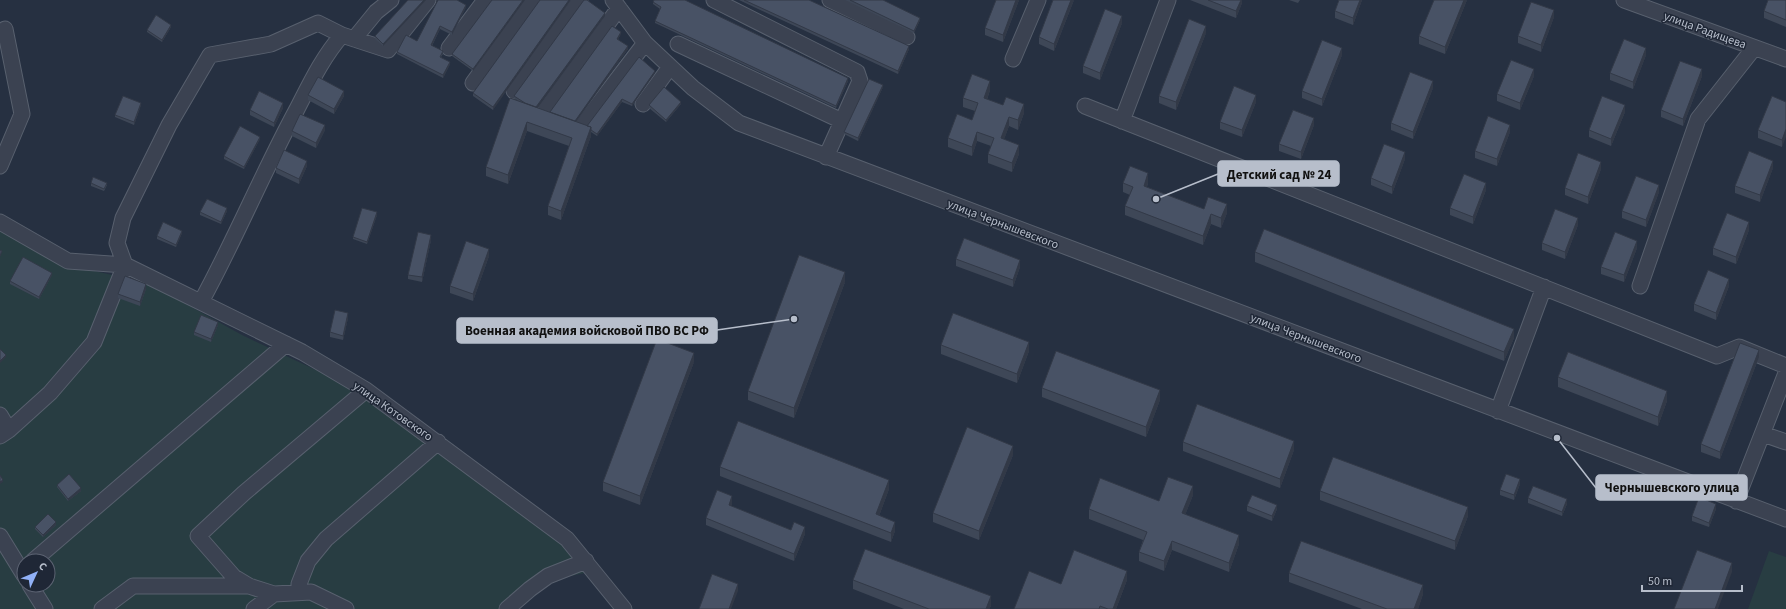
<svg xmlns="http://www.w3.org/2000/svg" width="1786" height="609" font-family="'Source Sans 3',sans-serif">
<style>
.green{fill:#283d42;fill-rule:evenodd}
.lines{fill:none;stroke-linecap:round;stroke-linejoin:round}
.minor-casing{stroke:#58606e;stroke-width:17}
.minor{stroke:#3b4251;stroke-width:15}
.wall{fill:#3e4757}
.shaded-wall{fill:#323947}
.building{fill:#485265;stroke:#323947}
.labels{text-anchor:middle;stroke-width:3;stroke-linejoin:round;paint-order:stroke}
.street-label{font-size:12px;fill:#b7becb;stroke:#1f2736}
.leader{fill:none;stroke:#b7becb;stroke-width:1.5}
.callout-dot{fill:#b7becb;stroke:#1f2736;stroke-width:1.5}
.callout{fill:#b7becb;stroke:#b7becb;stroke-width:1.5}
.callout-label{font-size:13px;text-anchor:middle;font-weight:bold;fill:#111}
</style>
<rect width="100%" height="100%" fill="#263041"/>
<path class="green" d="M0,231l68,36 13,1 67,15 94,52 76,36 71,42 175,130 21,30 -29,6 -19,11 -21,19h-516zM24,561h24v24h-24z
M1769,551l17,6v52h-38z"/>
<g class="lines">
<g class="minor-casing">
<path id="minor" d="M613,0l32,43 48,45 46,35 1047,396
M714,0l143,72 3,9 -34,76
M830,0l77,37
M1624,0l162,59
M342,35l46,15 40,-50
M354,39l22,-27 15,-12
M678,44l164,77
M449,48l36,-48
M1013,59l25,-59
M473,83l60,-83
M514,91l66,-91
M643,104l27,-37
M1085,106l632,250 22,-9 47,19
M546,108l73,-100
M1122,121l46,-121
M583,124l62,-81
M0,166l22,-52 -17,-85
M0,222l68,39 57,4 177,87 64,38 201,149 57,70
M1640,286l58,-167 56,-71
M1498,411l46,-124
M0,415l9,15
M1763,434l23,8
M0,436l9,-6 41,-37 44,-51 31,-77 -8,-22 6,-25 46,-93 41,-70 61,-11 47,-21 24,12c-20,23 -32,49 -46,76 -34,63 -61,129 -95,191
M1736,501l50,-128
M0,536l24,39
M33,561l253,-217
M30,585l15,24
M299,592v-8l9,-23 18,-22 112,-97
M274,594l-25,-8 -15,-9 -36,-41 46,-43 122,-103
M102,609l31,-23h116
M254,609l20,-15 37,-2 35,17
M507,609l23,-20 18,-13 38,-15"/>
</g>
<use href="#minor" class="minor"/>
</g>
<path class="wall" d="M408,0l-25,46 -8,-7v-3z
M492,0l-19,71 -21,-15v-2z
M540,0l-47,110 -20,-14v-3z
M739,0h70l100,49 -11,25z
M845,0h38l37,20 -6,13z
M1019,0l-16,42 -18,-7v-7z
M1074,0l-20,51 -15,-7v-7z
M1190,0h52v3l-6,15z
M1289,0h11l-2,3z
M1339,0h23l-9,25 -18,-7v-7z
M1467,0l-22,54 -26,-10v-8z
M1786,0v27l-22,-9v-7z
M653,2l195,79 -12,27 -181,-85v-2l5,-12 -7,-5z
M466,7l-14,28 -12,-6 -8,17 11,8 -2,3 9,7 -7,14 -46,-24v-2l20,-11z
M605,16l-67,92 12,4 71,-78 -3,5 10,10 -52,73 11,4 68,-53 -23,33 -10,-4 -25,34 -6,-4v4l-30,84 -13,-5v-9l21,-60 -42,-15 -19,53 -22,-8v-9l32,-66 -4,-3v-2z
M1554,17l-13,35 -23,-9v-7z
M1122,23l-22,57 -17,-7v-7z
M171,27l-9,15 -15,-10v-2z
M1206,33l-30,77 -17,-7v-7z
M1342,55l-20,51 -20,-8v-7z
M1646,55l-13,34 -23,-9v-7z
M1534,76l-14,34 -23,-9v-7z
M1702,76l-19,50 -22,-9v-7z
M883,87l-25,54 -14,-7v-2z
M1433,88l-20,51 -22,-9v-7z
M990,90l-3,10 37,13 -6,17 -9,-4 -5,13 15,15 -7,18 -24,-9v-9l3,-8 -14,-5 -5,15 -24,-9v-9l24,-18 3,-9 -12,-4v-9z
M308,95l36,1 -10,18 -26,-14z
M1256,102l-14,35 -22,-8v-7z
M1786,102l-4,45 -24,-9v-8z
M681,104l-15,18 -17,-14v-3z
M141,105l-7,20 -19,-8v-2z
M283,108l-9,19 -24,-12v-5z
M1625,112l-14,34 -22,-9v-7z
M1314,125l-13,34 -22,-8v-7z
M325,130l-9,18 -24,-12v-5z
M1510,132l-13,34 -22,-8v-7z
M260,139l-16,30 -20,-10v-3z
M1405,159l-13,35 -21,-9v-7z
M307,166l-8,18 -23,-11v-5z
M1773,168l-13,34 -25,-9v-7z
M1601,169l-13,35 -23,-9v-7z
M91,183l16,2 -3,6 -13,-5z
M1123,183h25l-1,4 57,22 23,4 -6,15 -10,-4 -8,21 -78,-30v-9l5,-11 -7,-3z
M1486,190l-13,34 -23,-9v-7z
M1659,192l-13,35 -24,-9v-7z
M227,211l-6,13 -21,-9v-3z
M377,215l-10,29 -14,-5v-2z
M1578,225l-13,34 -23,-9v-7z
M1749,230l-13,34 -23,-9v-7z
M182,233l-6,14 -19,-8v-3z
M431,240l-9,42 -14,-3v-4z
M1637,248l-13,34 -23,-8v-7z
M1255,252l259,86 -10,23 -249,-99z
M489,256l-16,45 -23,-8v-7z
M956,259l64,8 -7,20 -57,-21z
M52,275l-13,24 -29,-15v-3z
M845,282l-51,136 -46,-18v-9z
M1729,286l-13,34 -22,-9v-7z
M146,289l-6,17 -22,-8v-4z
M348,318l-5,22 -13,-3v-5z
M218,325l-7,17 -17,-7v-3z
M941,345l88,6 -12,32 -76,-29z
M1759,357l-39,102 -19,-7v-8z
M694,362l-54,143 -37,-14v-9z
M1558,377l109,24 -9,25 -100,-39z
M1042,388l118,12 -14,37 -104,-40z
M1183,442l111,8 -14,38 -97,-37z
M1013,455l-34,85 -46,-18v-9z
M720,467l169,22 -10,27 16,15 -4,11 -171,-66z
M1520,484l-6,16 -14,-5v-5z
M57,485l24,6 -13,10 -11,-14z
M1320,491l148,25 -13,34 -135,-50z
M1193,495l-8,20 54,29 -10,28 -57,-22 -8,21 -25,-10v-9l4,-12 -54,-21v-10l70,-8z
M1528,498l39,6 -5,12 -34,-13z
M732,503l-1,3 60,24 14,4 -11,27 -88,-36v-7z
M1247,506l30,3 -5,12 -25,-10z
M1716,509l-7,18 -17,-6v-5z
M56,525l-13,12 -8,-8v-2z
M1289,573l134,21 -5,15h-56l-73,-27z
M853,580l138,26 -2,3h-85l-51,-20z
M1127,580l-11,29h-102z"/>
<path class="shaded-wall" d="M424,0h2l-43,46v-2z
M523,0h2l-52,71v-2z
M569,0h2l-78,110v-3z
M1016,0h3l-16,42v-7z
M1071,0h3l-20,51v-7z
M1241,0h1v3l-6,15v-7z
M1360,0h2l-9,25v-7z
M1464,0h3l-22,54v-7z
M466,5v2l-14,28v-3z
M1554,10v7l-13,35v-7z
M605,13v3l-71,97v-3z
M1122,16v7l-22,57v-7z
M920,18v2l-6,13v-2z
M171,25v2l-9,15v-2z
M440,26v3l-9,18v-2z
M1206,26v7l-30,77v-8z
M621,32v2l-4,7v-2z
M628,46v3l-55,77v-2z
M909,46v3l-11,25v-3z
M1342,48v7l-20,51v-7z
M1646,48v7l-13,34v-7z
M450,62v2l-7,14v-3z
M1534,69v7l-14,34v-7z
M1702,69v7l-19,50v-7z
M655,71v2l-23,33v-2z
M848,78v3l-12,27v-2z
M990,81v9l-6,18v-10z
M1433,81v7l-20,51v-7z
M883,85v2l-25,54v-3z
M344,91v5l-10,18v-5z
M1256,95v7l-14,35v-7z
M622,99v3l-25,34v-2z
M681,102v2l-15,18v-2z
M141,103v2l-7,20v-3z
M283,103v5l-9,19v-4z
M1024,104v9l-6,17v-10z
M1625,105v7l-14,34v-7z
M1009,117v9l-8,22v-10z
M1314,118v7l-13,34v-7z
M527,122v9l-19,53v-9z
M325,125v5l-9,18v-5z
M1510,125v7l-13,34v-7z
M591,127v9l-30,84v-9z
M1786,129v8l-4,10v-7z
M977,132v9l-5,15v-9z
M260,137v2l-16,30v-2z
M1019,145v9l-7,18v-9z
M1405,152v7l-13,35v-7z
M307,161v5l-8,18v-5z
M1773,161v7l-13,34v-7z
M1601,162v7l-13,35v-7z
M1148,173v10l-4,12v-9z
M1486,183v7l-13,34v-7z
M1659,185v7l-13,35v-7z
M1227,204v9l-6,15v-10z
M227,208v3l-6,13v-2z
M377,212v3l-10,29v-2z
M1211,214v10l-8,21v-9z
M1578,218v7l-13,34v-7z
M1749,222v8l-13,34v-7z
M182,231v2l-6,14v-2z
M431,235v5l-9,42v-5z
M1637,241v7l-13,34v-7z
M489,249v7l-16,45v-7z
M1020,260v7l-7,20v-7z
M845,272v10l-51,136v-10z
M52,273v2l-13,24v-2z
M1729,279v7l-13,34v-7z
M146,284v5l-6,17v-4z
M348,313v5l-5,22v-4z
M218,322v3l-7,17v-3z
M1514,329v9l-10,23v-9z
M1029,342v9l-12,32v-9z
M1759,350v7l-39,102v-7z
M694,353v9l-54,143v-9z
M6,355v2l-6,6v-2z
M1160,390v10l-14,37v-10z
M1667,391v10l-9,25v-9z
M1294,441v9l-14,38v-9z
M1013,446v9l-34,85v-9z
M1520,479v5l-6,16v-5z
M3,480v2l-3,2v-2z
M889,480v9l-13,35v-10z
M1193,486v9l-11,28v-10z
M81,488v3l-13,10v-2z
M732,496v7l-3,9v-7z
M1567,499v5l-5,12v-4z
M1716,504v5l-7,18v-4z
M1277,505v4l-5,12v-5z
M1468,507v9l-13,34v-9z
M56,522v3l-13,12v-2z
M895,522v9l-4,11v-9z
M805,527v7l-11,27v-7z
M1239,535v9l-10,28v-9z
M1172,541v9l-8,21v-10z
M1732,563v9l-14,37h-3z
M1127,571v9l-11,29h-3z
M738,584v7l-7,18h-2z
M1423,585v9l-5,15h-4z
M991,596v10l-2,3h-3z"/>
<path class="building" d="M408,0h16l-41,44 -8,-8z
M438,0h19l9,5 -14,27 -12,-6 -9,19 12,6 -3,6 10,5 -7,13 -46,-23 9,-17 11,6z
M492,0h31l-50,69 -21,-15z
M540,0h29l-76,107 -20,-14z
M584,0h3l18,13 -69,94 -11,-4 -11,-7z
M654,0h31l163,78 -12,28 -181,-85 6,-14 -8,-5z
M744,0h65l100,46 -11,25z
M850,0h33l37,18 -6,13z
M996,0h20l-13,35 -18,-7z
M1053,0h18l-17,44 -15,-7z
M1208,0h33l-5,11z
M1339,0h21l-7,18 -18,-7z
M1434,0h30l-19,47 -26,-11z
M1768,0h18v20l-22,-9z
M1531,2l23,8 -13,35 -23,-9z
M1105,9l17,7 -22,57 -17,-7z
M156,15l15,10 -9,15 -15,-10z
M1189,19l17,7 -30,76 -17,-6z
M612,26l9,6 -4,7 11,7 -53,75 -25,-9z
M1624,39l22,9 -13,34 -23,-9z
M1322,40l20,8 -20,51 -20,-8z
M639,57l16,14 -23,33 -10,-5 -25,35 -6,-4v-3l-4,-1z
M1511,60l23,9 -14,34 -23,-9z
M1680,61l22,8 -19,50 -22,-9z
M1410,72l23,9 -20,51 -22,-9z
M972,74l18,7 -6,17 19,7 3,-8 18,7 -6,16 -9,-3 -8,21 18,7 -7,18 -24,-9 6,-16 -17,-6 -5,15 -24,-9 9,-24 15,6 6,-17 -15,-5z
M318,77l26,14 -10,18 -26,-14z
M869,79l14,6 -25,53 -14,-6z
M1234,86l22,9 -14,35 -22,-8z
M664,87l17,15 -15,18 -17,-15z
M259,91l24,12 -9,20 -24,-13z
M123,96l18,7 -7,19 -19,-7z
M1602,96l23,9 -14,34 -22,-9z
M1772,96l14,6v27l-4,11 -24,-10z
M510,98l81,29 -30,84 -13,-5 24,-68 -45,-16 -19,53 -22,-8z
M1293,110l21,8 -13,34 -22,-8z
M300,114l25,11 -9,18 -24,-12z
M1488,116l22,9 -13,34 -22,-8z
M240,126l20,11 -16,30 -20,-11z
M1384,144l21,8 -13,35 -21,-9z
M284,150l23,11 -8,18 -23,-11z
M1749,151l24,10 -13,34 -25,-9z
M1578,153l23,9 -13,35 -23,-9z
M1130,166l18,7 -4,13 60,23 4,-12 19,7 -6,14 -10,-4 -8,22 -78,-30 8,-19 -10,-4z
M1464,174l22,9 -13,34 -23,-9z
M1636,176l23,9 -13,35 -24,-9z
M93,177l14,6 -3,6 -13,-6z
M207,199l20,9 -6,14 -21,-10z
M362,208l15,4 -10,30 -14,-5z
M1555,209l23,9 -13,34 -23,-9z
M1727,213l22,9 -13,35 -23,-9z
M163,222l19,9 -6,14 -19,-9z
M1264,229l250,100 -10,23 -249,-100z
M418,232l13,3 -9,42 -14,-2z
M1615,232l22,9 -13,34 -23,-8z
M964,238l56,22 -7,20 -57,-21z
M466,241l23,8 -16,45 -23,-8z
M0,250l2,1 -2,5z
M799,255l46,17 -51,136 -46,-17z
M23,257l29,16 -13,24 -29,-16z
M1708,270l21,9 -13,34 -22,-9z
M125,276l21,8 -6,18 -22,-8z
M335,310l13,3 -5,23 -13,-4z
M953,313l76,29 -12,32 -76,-29z
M201,315l17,7 -7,17 -17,-7z
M657,339l37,14 -54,143 -37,-14z
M1740,343l19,7 -39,102 -19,-8z
M0,349l6,6 -6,6z
M1056,351l104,39 -14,37 -104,-39z
M1568,352l99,39 -9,26 -100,-40z
M1197,404l97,37 -14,38 -97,-37z
M738,421l151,59 -13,34 19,8 -4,11 -171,-66z
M967,427l46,19 -34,85 -46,-18z
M1333,457l135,50 -13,34 -135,-50z
M69,474l12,14 -13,11 -11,-14z
M1506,474l14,5 -6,16 -14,-5z
M0,475l3,5 -3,2z
M1168,477l25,9 -11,27 57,22 -10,28 -57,-22 -8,20 -25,-9 8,-20 -58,-23 11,-31 59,23z
M1533,486l34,13 -5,13 -34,-14z
M717,490l15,6 -3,9 62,25 3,-8 11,5 -11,27 -88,-36z
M1252,495l25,10 -5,11 -25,-10z
M1699,497l17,7 -7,19 -17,-7z
M48,514l8,8 -13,13 -8,-8z
M1301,541l122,44 -9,24h-27l-98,-36z
M865,549l126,47 -5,13h-57l-76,-29z
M1074,550l53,21 -14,38h-5l-8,-3 -1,3h-85l15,-38 32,13z
M1697,550l35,13 -17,46h-41z
M712,574l26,10 -9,25h-30z"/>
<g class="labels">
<g class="street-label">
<text transform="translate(1705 30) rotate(20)" y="4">улица Радищева</text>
<text transform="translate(1003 224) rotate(21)" y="4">улица Чернышевского</text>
<text transform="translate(1306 338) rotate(21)" y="4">улица Чернышевского</text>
<text transform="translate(393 411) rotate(35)" y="4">улица Котовского</text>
</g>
</g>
<path class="leader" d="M1156 199L1218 174M794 319L717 330M1557 438L1596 488"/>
<g class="callout-dot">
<circle cx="1156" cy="199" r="4"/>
<circle cx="794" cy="319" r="4"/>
<circle cx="1557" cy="438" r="4"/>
</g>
<g class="callout">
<rect x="1218" y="161" width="121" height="25" rx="4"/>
<rect x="457" y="318" width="260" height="25" rx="4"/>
<rect x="1596" y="475" width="151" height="25" rx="4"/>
</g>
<g class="callout-label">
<text x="1279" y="179">Детский сад № 24</text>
<text x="587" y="335">Военная академия войсковой ПВО ВС РФ</text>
<text x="1672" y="492">Чернышевского улица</text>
</g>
<g transform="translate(36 573) rotate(46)"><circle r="19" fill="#1f2736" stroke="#5c6372"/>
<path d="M0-3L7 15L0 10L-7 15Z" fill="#91b1f7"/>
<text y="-6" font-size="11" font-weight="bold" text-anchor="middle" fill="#b7becb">С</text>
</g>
<path d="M1642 585v6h100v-6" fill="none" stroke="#b7becb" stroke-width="2"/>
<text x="1648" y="585" font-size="12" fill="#b7becb" stroke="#1f2736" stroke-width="3" paint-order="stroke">50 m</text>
</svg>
